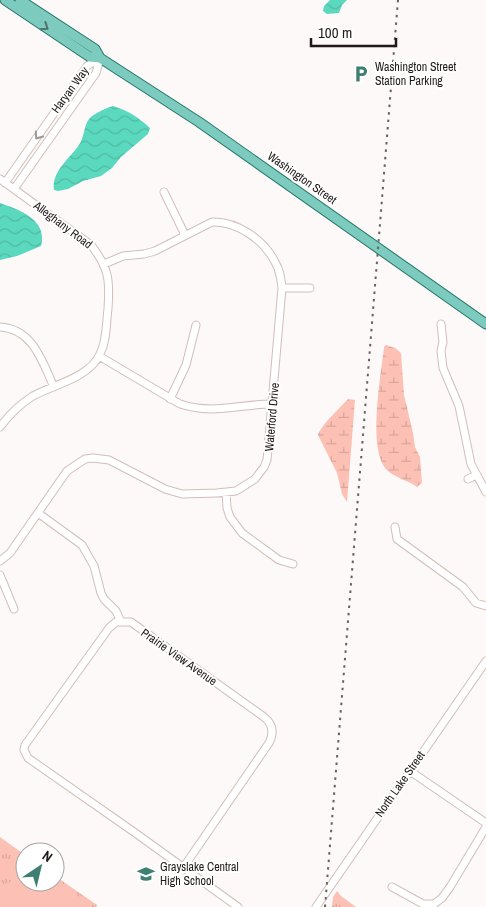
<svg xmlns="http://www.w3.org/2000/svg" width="486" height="907" font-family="'Archivo Narrow',sans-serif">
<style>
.wetland{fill:url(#wetland-marsh)}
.park{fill:url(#park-tufts)}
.garden{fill:#fcc1b4}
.water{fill:url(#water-waves)}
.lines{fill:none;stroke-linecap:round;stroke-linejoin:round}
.minor-casing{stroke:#d2beba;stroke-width:9}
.major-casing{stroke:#237667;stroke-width:11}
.minor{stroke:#fff;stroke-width:7}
.major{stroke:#7ccbbe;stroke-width:9}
.rail{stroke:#66605e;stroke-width:2;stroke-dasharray:2.5 5;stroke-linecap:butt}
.oneway{stroke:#4e726a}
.oneway2{stroke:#9b9897}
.labels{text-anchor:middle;stroke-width:4;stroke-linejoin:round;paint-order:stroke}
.poi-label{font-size:12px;fill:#201917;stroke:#fff;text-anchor:start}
.street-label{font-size:12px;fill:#201917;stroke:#fff}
</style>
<defs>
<pattern id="wetland-marsh" width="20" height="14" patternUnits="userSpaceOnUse" patternTransform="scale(1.25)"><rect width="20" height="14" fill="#fcc1b4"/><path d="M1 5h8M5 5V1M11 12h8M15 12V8" fill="none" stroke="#d8a59a"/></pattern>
<pattern id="park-tufts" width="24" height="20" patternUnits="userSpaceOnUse" patternTransform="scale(1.25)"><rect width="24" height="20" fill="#fcc1b4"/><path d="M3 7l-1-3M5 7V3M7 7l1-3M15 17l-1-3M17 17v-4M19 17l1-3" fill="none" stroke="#d8a59a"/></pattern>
<pattern id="water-waves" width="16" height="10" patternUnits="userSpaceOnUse" patternTransform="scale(1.25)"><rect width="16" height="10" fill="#5bd9bf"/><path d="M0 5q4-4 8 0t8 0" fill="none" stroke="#4fbaa3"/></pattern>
</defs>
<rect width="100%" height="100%" fill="#fdf9f8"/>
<path class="wetland" d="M386,345l9,3 6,5 3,42 9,38 2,14 5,10 2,26 -5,4c-9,-7 -22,-9 -30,-17 -20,-21 -6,-94 -3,-123z
M348,399l7,1 -8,102 -5,-8 -5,-21 -19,-38c3,-10 22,-27 30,-36z"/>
<path class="park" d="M0,837l25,18v27h30v-6l42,29 -1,2h-96z
M337,891l4,5 15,11h-24l1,-10z"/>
<path class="garden" d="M25,877v5c29,0 41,-3 58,25h-83v-20l7,-4z"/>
<path class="water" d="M330,0h17l-5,5 -3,8 -12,1 -4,-3 1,-5z
M113,106c16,5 25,11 37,22l-2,6 -27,23 -9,11 -11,8 -18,5 -15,8 -10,2 -4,-1c-3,-18 16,-32 25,-45 6,-8 4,-22 13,-29 6,-4 14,-8 21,-10z
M0,203c20,7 48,17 41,43l-24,10 -17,4z"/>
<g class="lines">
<g class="minor-casing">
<path id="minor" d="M0,179l91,66c18,23 19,35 17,64 -2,15 -1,31 -8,45 -11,24 -45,30 -67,42 -13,8 -24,19 -33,31
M5,183l82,-117 13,-8
M14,189l82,-116 4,-15
M164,192l21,43
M282,288h28
M441,324l2,18 -2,9 2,17 16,38 12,58 15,28
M0,327c33,2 42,34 54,60
M99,356l81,48c34,11 59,0 93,0
M170,399l16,-34 10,-40
M468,479l8,-4
M226,492l1,16 3,9 12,16 37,27 14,4
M38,513l44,32 12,21 7,27 3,6 12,12 5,11h10l133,95c9,7 10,16 5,26l-86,125
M395,527l2,12 66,48 13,16 10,3
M0,561l10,-8 57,-82 18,-12 8,-1 16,2 56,29 17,5 35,-1 19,-2 19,-12 9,-12 3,-7 15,-172c-1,-9 -2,-18 -7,-26 -11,-22 -38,-41 -63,-40l-57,29 -11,3 -21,2 -19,8
M0,575l14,34
M121,622h-5l-7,6 -84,117 -1,5 4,8 106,74 104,75
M410,771l76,52
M392,887l31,17h11l8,-6 8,-11 36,-60
M316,907l170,-246"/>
</g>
<g class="major-casing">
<path id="major" d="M5,0l85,57 10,1
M20,0l75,49 5,9 99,64 287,202"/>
</g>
<use href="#minor" class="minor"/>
<use href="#major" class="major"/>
<path class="rail" d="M325,907l73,-907"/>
</g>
<defs><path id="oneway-chevron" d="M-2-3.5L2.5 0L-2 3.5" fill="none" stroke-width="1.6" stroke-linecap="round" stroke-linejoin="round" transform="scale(1.25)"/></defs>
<use class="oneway" href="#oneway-chevron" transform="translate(45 27) rotate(34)"/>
<use class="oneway2" href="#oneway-chevron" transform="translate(38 136) rotate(125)"/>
<defs>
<g id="parking-bare" transform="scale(1.35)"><path d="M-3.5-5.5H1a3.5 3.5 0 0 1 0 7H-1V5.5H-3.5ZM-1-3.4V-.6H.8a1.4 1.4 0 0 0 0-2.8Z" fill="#3d8072" stroke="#fff" stroke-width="2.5" paint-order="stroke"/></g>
<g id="school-bare" transform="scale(1.35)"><path d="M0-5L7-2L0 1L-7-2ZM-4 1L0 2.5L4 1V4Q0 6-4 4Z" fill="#3d8072" stroke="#fff" stroke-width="2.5" paint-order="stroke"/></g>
</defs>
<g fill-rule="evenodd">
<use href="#parking-bare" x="361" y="74"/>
<use href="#school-bare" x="146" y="874"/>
</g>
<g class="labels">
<g class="poi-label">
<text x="375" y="71">Washington Street<tspan x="375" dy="14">Station Parking</tspan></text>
<text x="160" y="871">Grayslake Central<tspan x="160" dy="14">High School</tspan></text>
</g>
<g class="street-label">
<text transform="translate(70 90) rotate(-54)" y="4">Haryan Way</text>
<text transform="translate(302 178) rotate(35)" y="4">Washington Street</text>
<text transform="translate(63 225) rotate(37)" y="4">Alleghany Road</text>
<text transform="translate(272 417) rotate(-85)" y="4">Waterford Drive</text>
<text transform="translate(179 657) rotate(35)" y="4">Prairie View Avenue</text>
<text transform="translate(400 784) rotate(-55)" y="4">North Lake Street</text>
</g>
</g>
<g transform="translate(40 867) rotate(35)"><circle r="24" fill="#ffffff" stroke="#a6a3a2"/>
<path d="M0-4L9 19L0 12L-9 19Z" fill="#3d8072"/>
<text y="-8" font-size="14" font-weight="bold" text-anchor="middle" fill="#201917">N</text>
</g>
<path d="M311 38v8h85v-8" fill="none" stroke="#201917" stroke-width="2.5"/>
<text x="318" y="38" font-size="15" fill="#201917" stroke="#ffffff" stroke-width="4" paint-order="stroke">100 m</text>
</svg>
